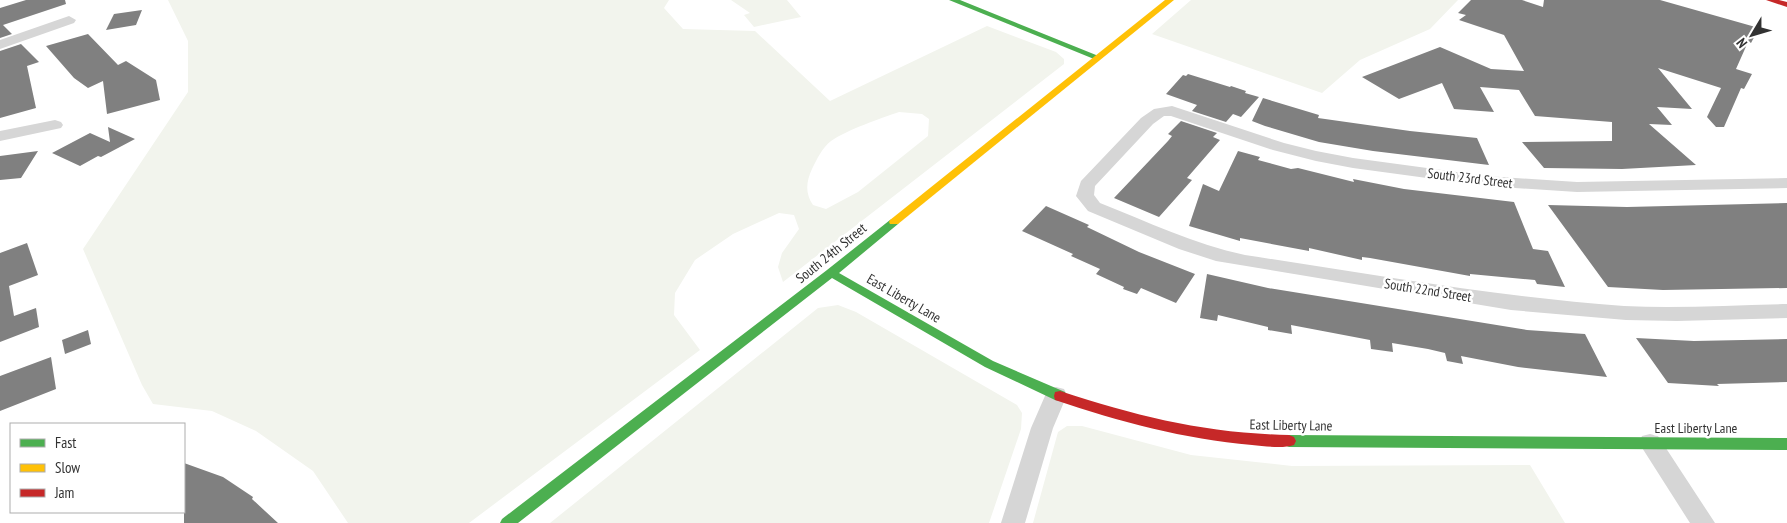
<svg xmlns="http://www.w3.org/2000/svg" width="1787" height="523" font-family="'PT Sans Narrow',sans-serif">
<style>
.green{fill:#f2f4ed;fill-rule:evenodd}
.building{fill:#808080}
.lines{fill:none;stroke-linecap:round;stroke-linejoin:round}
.street{fill:#d6d6d6;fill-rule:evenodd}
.fast{fill:#4caf50;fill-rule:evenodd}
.slow{fill:#ffc107;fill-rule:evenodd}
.jam{fill:#c62828;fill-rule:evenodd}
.labels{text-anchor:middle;stroke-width:5;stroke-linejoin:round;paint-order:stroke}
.street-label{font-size:14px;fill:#323232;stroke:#fff}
</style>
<rect width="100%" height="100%" fill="#fff"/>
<path class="green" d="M168,0h501l-5,8 19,21 72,2 75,70 157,-75 69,26 8,7v5l-281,218 -5,-15 4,-14 17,-24 -5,-14 -15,-2 -46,21 -38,26 -20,33 -1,22 26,35 -231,173h-121l-35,-52 -57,-40 -44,-20 -59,-7 -11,-19 -59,-136 105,-157v-51zM899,112l23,2 7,5 -1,17 -70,56 -32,17 -13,-4c-8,-12 -7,-23 -1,-36 5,-10 10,-21 19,-28 16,-11 50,-23 68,-29z
M731,0h56l14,17 -47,10 -10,-12 6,-2z
M1191,0h267l-28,29 -70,31 -38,33 -170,-59z
M838,305l18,7 161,93 5,8 -1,16 -32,94h-439l268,-215z
M1067,426h15l109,29 101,11 238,-1 35,58h-532l25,-91z"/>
<path class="building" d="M26,0h39l1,4 -63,21 9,9 -12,4v-30z
M1471,0h51l21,7 1,-7h116l99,28 -8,15 -3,-1 -12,27 16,5 -8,15 -3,-1 -17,39h-8l-9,-10 14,-29 -63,-20 34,41 -35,-2 15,18 -23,-1 47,41 -74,4 -78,-1 -22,-26 90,-1v-19l-77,-6 -16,-26 -39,-3 14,25 -40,-3 -12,-26 -43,16 -37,-22 78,-30 51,22 33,2 -20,-36 -45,-15 7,-5 -8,-2z
M142,10l-6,15 -30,5 8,-16z
M88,34l30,31 8,-4 30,19 4,20 -53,14 -4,-33 -15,7 -14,-10 -28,-32z
M21,44l18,18 -12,4 9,42 -36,10v-67z
M1188,74l42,13 1,-1 15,5 -1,2 14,4 -18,20 -8,-3 -7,8 -34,-11 5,-6 -31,-11 17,-19 3,1z
M1263,98l56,17 -1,3 92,13 67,7 12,27 -116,-14 -54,-9 -54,-16 -13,-5z
M1181,121l36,12 -4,4 7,3 -33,38 5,2 -33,37 -45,-19 54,-57 4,-5 -4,-2z
M108,127l27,12 -34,18 -3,-1 -18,10 -28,-13 38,-20 20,9z
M38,151l-17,27 -21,2v-24z
M1238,151l22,6 -2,3 33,9 7,-1 56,14 -1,-3 51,10 110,13 19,47 15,2 17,36 -28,-3 -2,-4 -65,-6v2l-100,-18 -8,-1v3l-53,-12v3l-69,-13v3l-51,-15 14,-42 16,7z
M1787,203v85l-124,2 -55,-3 -60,-82 79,2z
M1046,206l43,19 -2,2 52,25 56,22 -19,29 -35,-15 -4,6 -14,-5 1,-2 -28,-13 4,-5 -29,-13 2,-2 -51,-23z
M27,243l11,32 -29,11 5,30 22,-8 3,19 -39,15v-89z
M1207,274l61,14 259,42 58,4 22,43 -89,-10 -57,-11 2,8 -16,-3 -2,-8 -17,-4 -36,-6 1,9 -22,-3 -1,-9 -79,-15 1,9 -24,-4v-3l-50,-12 -1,6 -17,-3z
M88,330l3,14 -26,10 -3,-14z
M1636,338l58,3 93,-2v43l-70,2 2,2 -51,-3z
M51,357l5,32 -56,22v-35z
M184,463l39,14 30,20 -1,2 26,24h-94z"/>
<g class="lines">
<path class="street" d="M69,16l7,4 -2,3 -74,26v-9z
M1172,106l112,37 32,8 37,7 133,18 91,6 210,-4v10l-210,4 -91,-6 -133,-18 -37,-7 -43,-11 -102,-34h-7l-11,8 -58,62 -1,9 6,8c48,19 94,41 145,52 126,19 252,42 379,51 54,3 109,-1 163,-2v14l-110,3 -51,-1 -115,-10 -295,-49 -37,-12 -91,-38 -12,-15 5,-15 60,-63 13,-9z
M55,120l6,2 2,3 -2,3 -61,13v-10z
M1056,387l8,2 3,6 -14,33 -28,95h-24l30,-95 17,-39z
M1650,434l8,2 57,87h-25l-51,-80 3,-7z"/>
<path class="fast" d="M949,0h11l141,57 -4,3 -3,-1z
M894,218l5,4 -1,2 -59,49 154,88 72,31 1,4 -1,4 -5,1 -5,-1 -70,-33 -153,-89 -314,245h-18l2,-4 325,-249 63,-50z
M1289,435l498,3v12l-498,-3 -5,-2 -2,-4 2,-4z"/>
<path class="slow" d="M1165,0h9l-276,224h-8l-1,-2 1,-2z"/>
<path class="jam" d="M1766,0h13l8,2v5z
M1060,391c80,26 144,42 229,44l5,2 2,4 -2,4c-12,4 -29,1 -42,0 -68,-6 -132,-23 -197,-45l-1,-4 1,-4z"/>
</g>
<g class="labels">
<g class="street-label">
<text transform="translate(1470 178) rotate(7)" y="5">South 23rd Street</text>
<text transform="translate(831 253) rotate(-39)" y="5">South 24th Street</text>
<text transform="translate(1428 290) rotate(9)" y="5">South 22nd Street</text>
<text transform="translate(904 298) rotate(30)" y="5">East Liberty Lane</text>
<text transform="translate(1291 425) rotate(1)" y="5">East Liberty Lane</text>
<text x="1696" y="433">East Liberty Lane</text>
</g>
</g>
<rect x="10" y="423" width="175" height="90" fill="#ffffff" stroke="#adadad"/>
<rect x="20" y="439" width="25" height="8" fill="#4caf50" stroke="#adadad"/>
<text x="55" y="448" font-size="15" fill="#323232">Fast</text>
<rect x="20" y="464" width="25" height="8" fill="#ffc107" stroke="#adadad"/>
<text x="55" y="473" font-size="15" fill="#323232">Slow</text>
<rect x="20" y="489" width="25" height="8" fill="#c62828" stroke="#adadad"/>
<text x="55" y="498" font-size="15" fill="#323232">Jam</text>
<g transform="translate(1752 35) rotate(232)" stroke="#ffffff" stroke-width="4" paint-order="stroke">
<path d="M0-4L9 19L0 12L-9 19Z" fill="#323232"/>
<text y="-8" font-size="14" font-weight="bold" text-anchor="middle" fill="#323232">N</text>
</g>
</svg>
